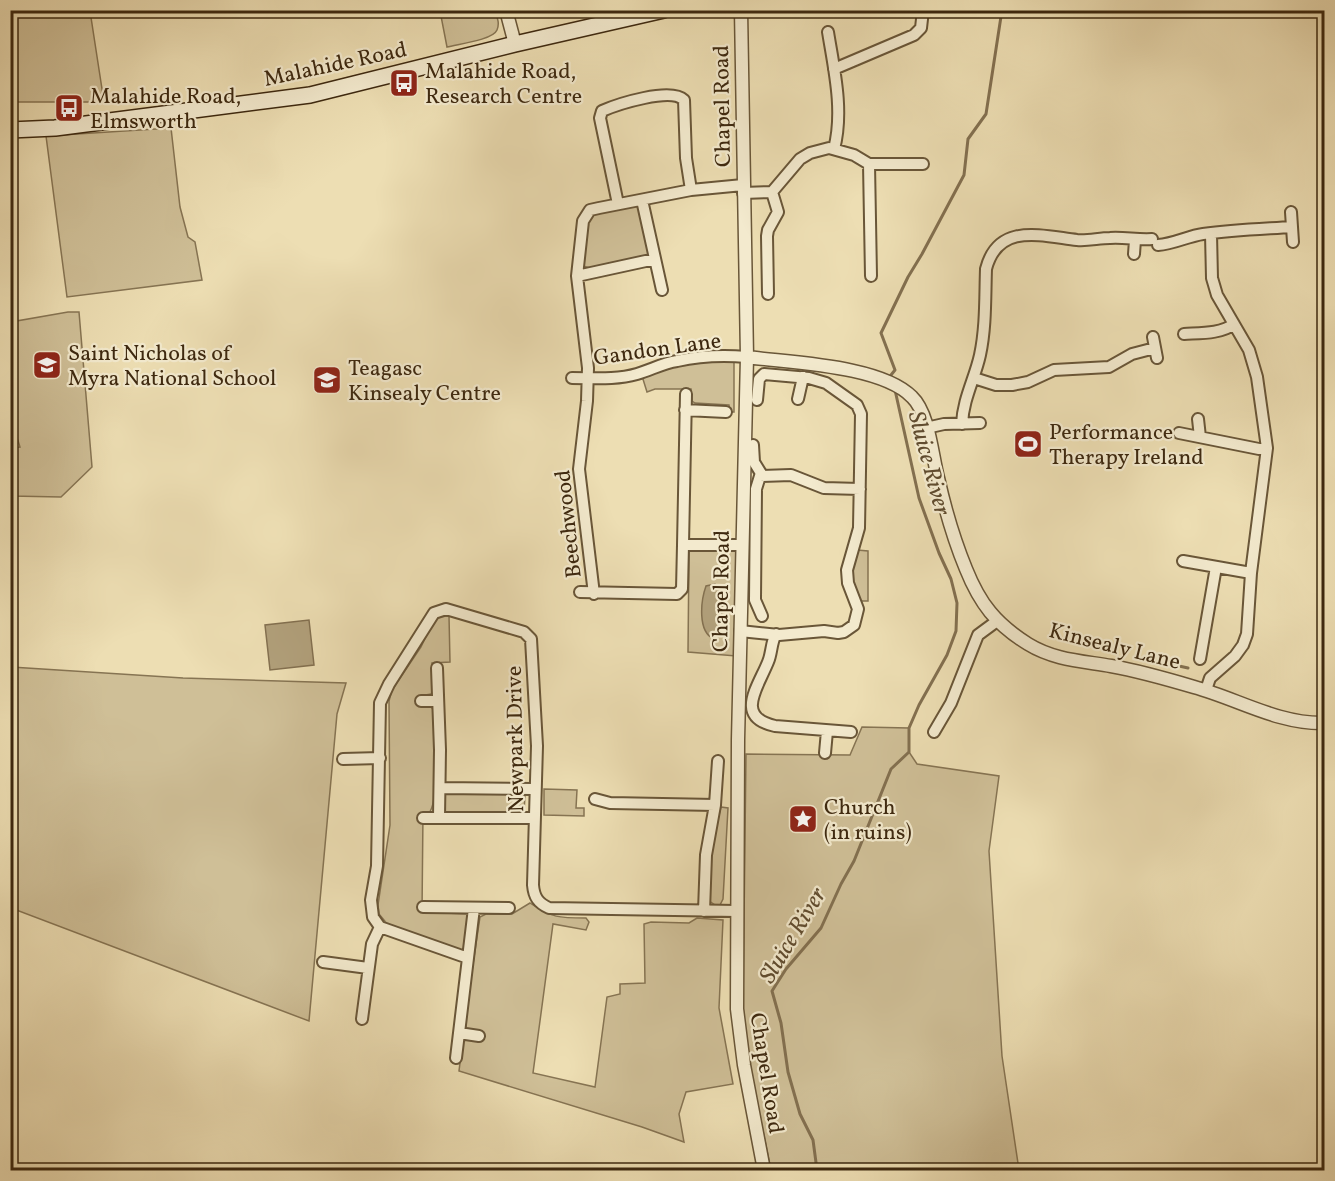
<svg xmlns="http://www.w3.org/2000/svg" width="1335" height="1181" font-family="Vollkorn,serif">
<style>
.green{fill:#cfbf97;stroke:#867453;stroke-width:1.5}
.water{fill:#b1a07b;stroke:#837050;stroke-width:1.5}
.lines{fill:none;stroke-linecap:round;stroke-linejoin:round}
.stream{stroke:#837050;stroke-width:3}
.minor-casing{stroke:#695638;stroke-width:14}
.tertiary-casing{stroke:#695638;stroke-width:15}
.secondary-casing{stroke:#3d280f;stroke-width:18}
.minor{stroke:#f3eace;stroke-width:10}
.tertiary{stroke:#f3eace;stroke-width:12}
.secondary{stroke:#f3eace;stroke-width:15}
.labels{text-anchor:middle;stroke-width:4.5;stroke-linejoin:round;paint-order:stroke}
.street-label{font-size:22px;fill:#3d280f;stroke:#f3eace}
.poi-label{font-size:22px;fill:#3d280f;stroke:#f3eace;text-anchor:start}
.water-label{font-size:24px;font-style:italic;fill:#604c2f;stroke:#f3eace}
</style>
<rect width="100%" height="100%" fill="#eddeb3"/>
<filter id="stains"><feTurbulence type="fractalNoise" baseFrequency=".00333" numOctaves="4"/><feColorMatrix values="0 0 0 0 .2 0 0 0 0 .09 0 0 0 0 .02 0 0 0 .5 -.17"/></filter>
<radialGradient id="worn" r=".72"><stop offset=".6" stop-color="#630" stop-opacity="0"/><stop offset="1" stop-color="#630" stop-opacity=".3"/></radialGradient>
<path class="green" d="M10,11h80l14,91h-93z
M406,11h89c2,6 5,12 2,19 -4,10 -39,14 -50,17l-6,-31 -33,1z
M171,128l9,79 8,30 7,5 7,38 -135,17 -21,-161z
M640,205l10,47 -6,5 -54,11 -7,-2 1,-35 7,-18z
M68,312h11l13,155 -31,30 -50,-1v-48l9,-1 -9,-29v-96z
M734,360v52h-4l-1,-7 -34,-2 -3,-2 -1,-12h-36l-8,3 -5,-16 51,-15z
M692,548l45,2 -1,106 -48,-4 1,-102z
M857,550l11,1v50h-9l-9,-25z
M449,616l1,46 -18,1 1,28 -2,3 -11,2 13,13 1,4c0,20 6,87 -5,100h-6l-1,99 47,2 -5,36h-3l-73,-25 -9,-11 -1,-9 12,-80 -1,-124 3,-11 29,-43 14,-30z
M11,667l172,11 163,5 -9,31 -28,307 -298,-113z
M862,727l47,1v24l8,12 82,12 -10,75 13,205 17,114h-248l-22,-107 -6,-56 3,-253 104,1z
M544,789l33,1 -1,18h8v8l-40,-1z
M446,793l79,1 -1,20 -78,-2 -3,-3 1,-14z
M721,807l7,1 -5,91 -3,6h-5l-7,-5 3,-53z
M530,903c22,15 29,15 56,15l3,4 -3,8 -33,-6 -20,149 62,14 12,-90 13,-3v-10l25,-1 -1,-59 7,-2 38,1 8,-5 26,2 -4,88 14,76 -47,8 -7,22 5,28 -42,-15 -183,-56 4,-32h7l-1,-9 -5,-5 16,-108 6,-3h26z"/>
<path class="water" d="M715,584c11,12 8,43 -1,55 -17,-7 -13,-39 -8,-53z
M309,620l5,45 -44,5 -5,-45z"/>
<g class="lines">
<path class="stream" d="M891,375l4,-5 -14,-37 27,-56 14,-23 42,-79 4,-36 18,-25 16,-104
M1170,664l18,4
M817,1170l-4,-30 -13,-26 -12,-42 -7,-49 -9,-32 14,-22 35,-41 20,-44 13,-23 37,-92 18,-17v-24l10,-23 28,-50 9,-24 1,-28 -6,-24 -12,-26 -20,-55 -24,-108"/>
<g class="minor-casing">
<path id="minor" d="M828,32c6,37 16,79 6,117
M834,69l80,-34 7,-7 2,-18
M869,164l2,112
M743,193l29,-1 28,-33 10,-6 19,-5 25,7 15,9h54
M642,200l20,90
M618,204l-18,-86 2,-7c16,-7 69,-24 82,-11l2,58 5,32
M1291,212l2,30
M1158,245c16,-1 30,-9 45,-11 30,-4 59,-5 89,-7
M1134,254l1,-14
M577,276l78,-17
M768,294l-1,-58 1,-6 10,-18 -6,-20
M1184,334c16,-1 37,0 50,-10
M1153,337l4,21
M572,378c22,0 44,2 65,-4 14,-4 26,-11 40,-13 22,-5 47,-6 70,-4
M974,378l22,7h16l16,-3 26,-12 55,-3 23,-13 23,-6
M798,399l5,-22
M685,410l41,2
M1198,419l2,18
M962,424c1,-25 13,-46 18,-69 6,-28 5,-57 6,-86 12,-47 56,-33 91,-29 11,1 22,-2 33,-2 14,-1 28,2 42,1
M926,428l18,-4 36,-1
M1179,433l80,16 8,-1
M753,445l1,17 8,13
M683,545l3,-151
M1183,561l68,12
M580,592l97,2 5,-5 1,-44h59
M594,594l-15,-125 8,-68 1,-33 -11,-92 6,-55 7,-11 9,-2 92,-18 52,-5
M762,616l-7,-16 1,-111 4,-13 31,-1 33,13 36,1
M740,631l39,4 45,-4 14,2 6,-1 10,-7 4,-16 -10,-26 -1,-13 12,-42 2,-114 -4,-9 -31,-22 -17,-5 -45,-4 -5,5 -2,21
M776,634c-5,8 -4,19 -8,28 -10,25 -34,55 7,64l76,6
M1200,659l16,-92
M437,668l3,82 -1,67
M1206,690l4,-12 25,-22 8,-11 4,-11 4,-61 16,-125 -10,-71 -8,-27 -32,-55 -5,-17 -1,-44
M421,701h17
M934,732l17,-29 27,-68 19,-14
M825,753l2,-22
M343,759l37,-1
M440,788l94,1
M595,799l15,4 105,2
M423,818h111
M423,907l86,1
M704,911l2,-56 9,-50 3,-44
M380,927l-7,-10 -2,-17 6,-34 3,-163 9,-19 45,-71 12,-4 78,23 7,7 6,107 -4,139c1,12 5,18 16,23l188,3
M380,927l88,31
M323,962l45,6
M362,1019l10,-75 8,-17
M459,1033l20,3
M456,1058l18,-150"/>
</g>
<g class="tertiary-casing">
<path id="tertiary" d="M506,10l9,34
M741,10l6,347 -9,383 -1,269 7,56 20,105
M747,357c43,6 134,8 165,40 17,16 20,58 26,81 7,31 16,62 28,91 14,35 30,55 62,75 26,16 54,17 83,22 28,5 56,13 83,21 44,12 84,37 130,36"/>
</g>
<g class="secondary-casing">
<path id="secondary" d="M10,130l45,-2 255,-33 205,-51 149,-34"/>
</g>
<use href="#minor" class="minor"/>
<use href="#tertiary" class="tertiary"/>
<use href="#secondary" class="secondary"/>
</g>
<defs>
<g id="bus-square" transform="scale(1.5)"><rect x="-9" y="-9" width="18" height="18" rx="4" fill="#8f2418" stroke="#f3eace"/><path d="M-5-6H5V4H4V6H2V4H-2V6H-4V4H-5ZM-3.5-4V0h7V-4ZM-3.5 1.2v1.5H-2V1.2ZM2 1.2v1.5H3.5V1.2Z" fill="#fff"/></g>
<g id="school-square" transform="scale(1.5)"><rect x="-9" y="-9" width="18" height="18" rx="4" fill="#8f2418" stroke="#f3eace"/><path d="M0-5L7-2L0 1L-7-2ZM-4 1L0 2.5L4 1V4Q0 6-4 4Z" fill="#fff"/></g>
<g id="university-square" transform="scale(1.5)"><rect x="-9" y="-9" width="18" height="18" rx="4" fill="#8f2418" stroke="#f3eace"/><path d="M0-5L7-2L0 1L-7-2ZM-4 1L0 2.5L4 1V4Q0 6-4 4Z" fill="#fff"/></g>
<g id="stadium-square" transform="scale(1.5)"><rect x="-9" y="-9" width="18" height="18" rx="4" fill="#8f2418" stroke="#f3eace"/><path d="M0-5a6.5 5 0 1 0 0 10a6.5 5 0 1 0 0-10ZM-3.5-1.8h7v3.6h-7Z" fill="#fff"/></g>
<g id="sight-square" transform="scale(1.5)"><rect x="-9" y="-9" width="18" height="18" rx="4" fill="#8f2418" stroke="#f3eace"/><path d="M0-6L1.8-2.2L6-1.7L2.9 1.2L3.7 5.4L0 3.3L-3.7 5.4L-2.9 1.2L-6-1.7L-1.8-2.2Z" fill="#fff"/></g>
</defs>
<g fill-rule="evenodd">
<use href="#bus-square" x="404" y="83"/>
<use href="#bus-square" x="69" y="108"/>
<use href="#school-square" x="47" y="365"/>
<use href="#university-square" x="327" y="380"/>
<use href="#stadium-square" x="1028" y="444"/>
<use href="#sight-square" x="803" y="819"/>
</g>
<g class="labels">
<g class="street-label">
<text transform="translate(335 63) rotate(-12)" y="8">Malahide Road</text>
<text transform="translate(721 106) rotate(-91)" y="8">Chapel Road</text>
<text transform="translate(657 348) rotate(-8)" y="8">Gandon Lane</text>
<text transform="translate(567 524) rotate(-96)" y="8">Beechwood</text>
<text transform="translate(720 591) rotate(-89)" y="8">Chapel Road</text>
<text transform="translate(1115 645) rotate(14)" y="8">Kinsealy Lane</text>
<text transform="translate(514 739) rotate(-91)" y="8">Newpark Drive</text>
<text transform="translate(768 1073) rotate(81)" y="8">Chapel Road</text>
</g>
<g class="poi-label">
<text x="425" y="78">Malahide Road,<tspan x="425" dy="25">Research Centre</tspan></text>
<text x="90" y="103">Malahide Road,<tspan x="90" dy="25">Elmsworth</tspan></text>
<text x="68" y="360">Saint Nicholas of<tspan x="68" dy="25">Myra National School</tspan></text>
<text x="348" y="375">Teagasc<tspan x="348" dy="25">Kinsealy Centre</tspan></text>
<text x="1049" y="439">Performance<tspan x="1049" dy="25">Therapy Ireland</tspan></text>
<text x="824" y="814">Church<tspan x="824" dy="25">(in ruins)</tspan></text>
</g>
<g class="water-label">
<text transform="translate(930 463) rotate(75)" y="8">Sluice River</text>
<text transform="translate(792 935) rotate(-59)" y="8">Sluice River</text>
</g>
</g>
<rect width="1335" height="1181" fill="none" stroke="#eddeb3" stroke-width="36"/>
<rect x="12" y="12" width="1311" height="1157" fill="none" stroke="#3d280f" stroke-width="3"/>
<rect x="18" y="18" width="1299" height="1145" fill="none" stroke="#3d280f" stroke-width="1.5"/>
<rect width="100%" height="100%" filter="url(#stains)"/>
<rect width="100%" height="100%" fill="url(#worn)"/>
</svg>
